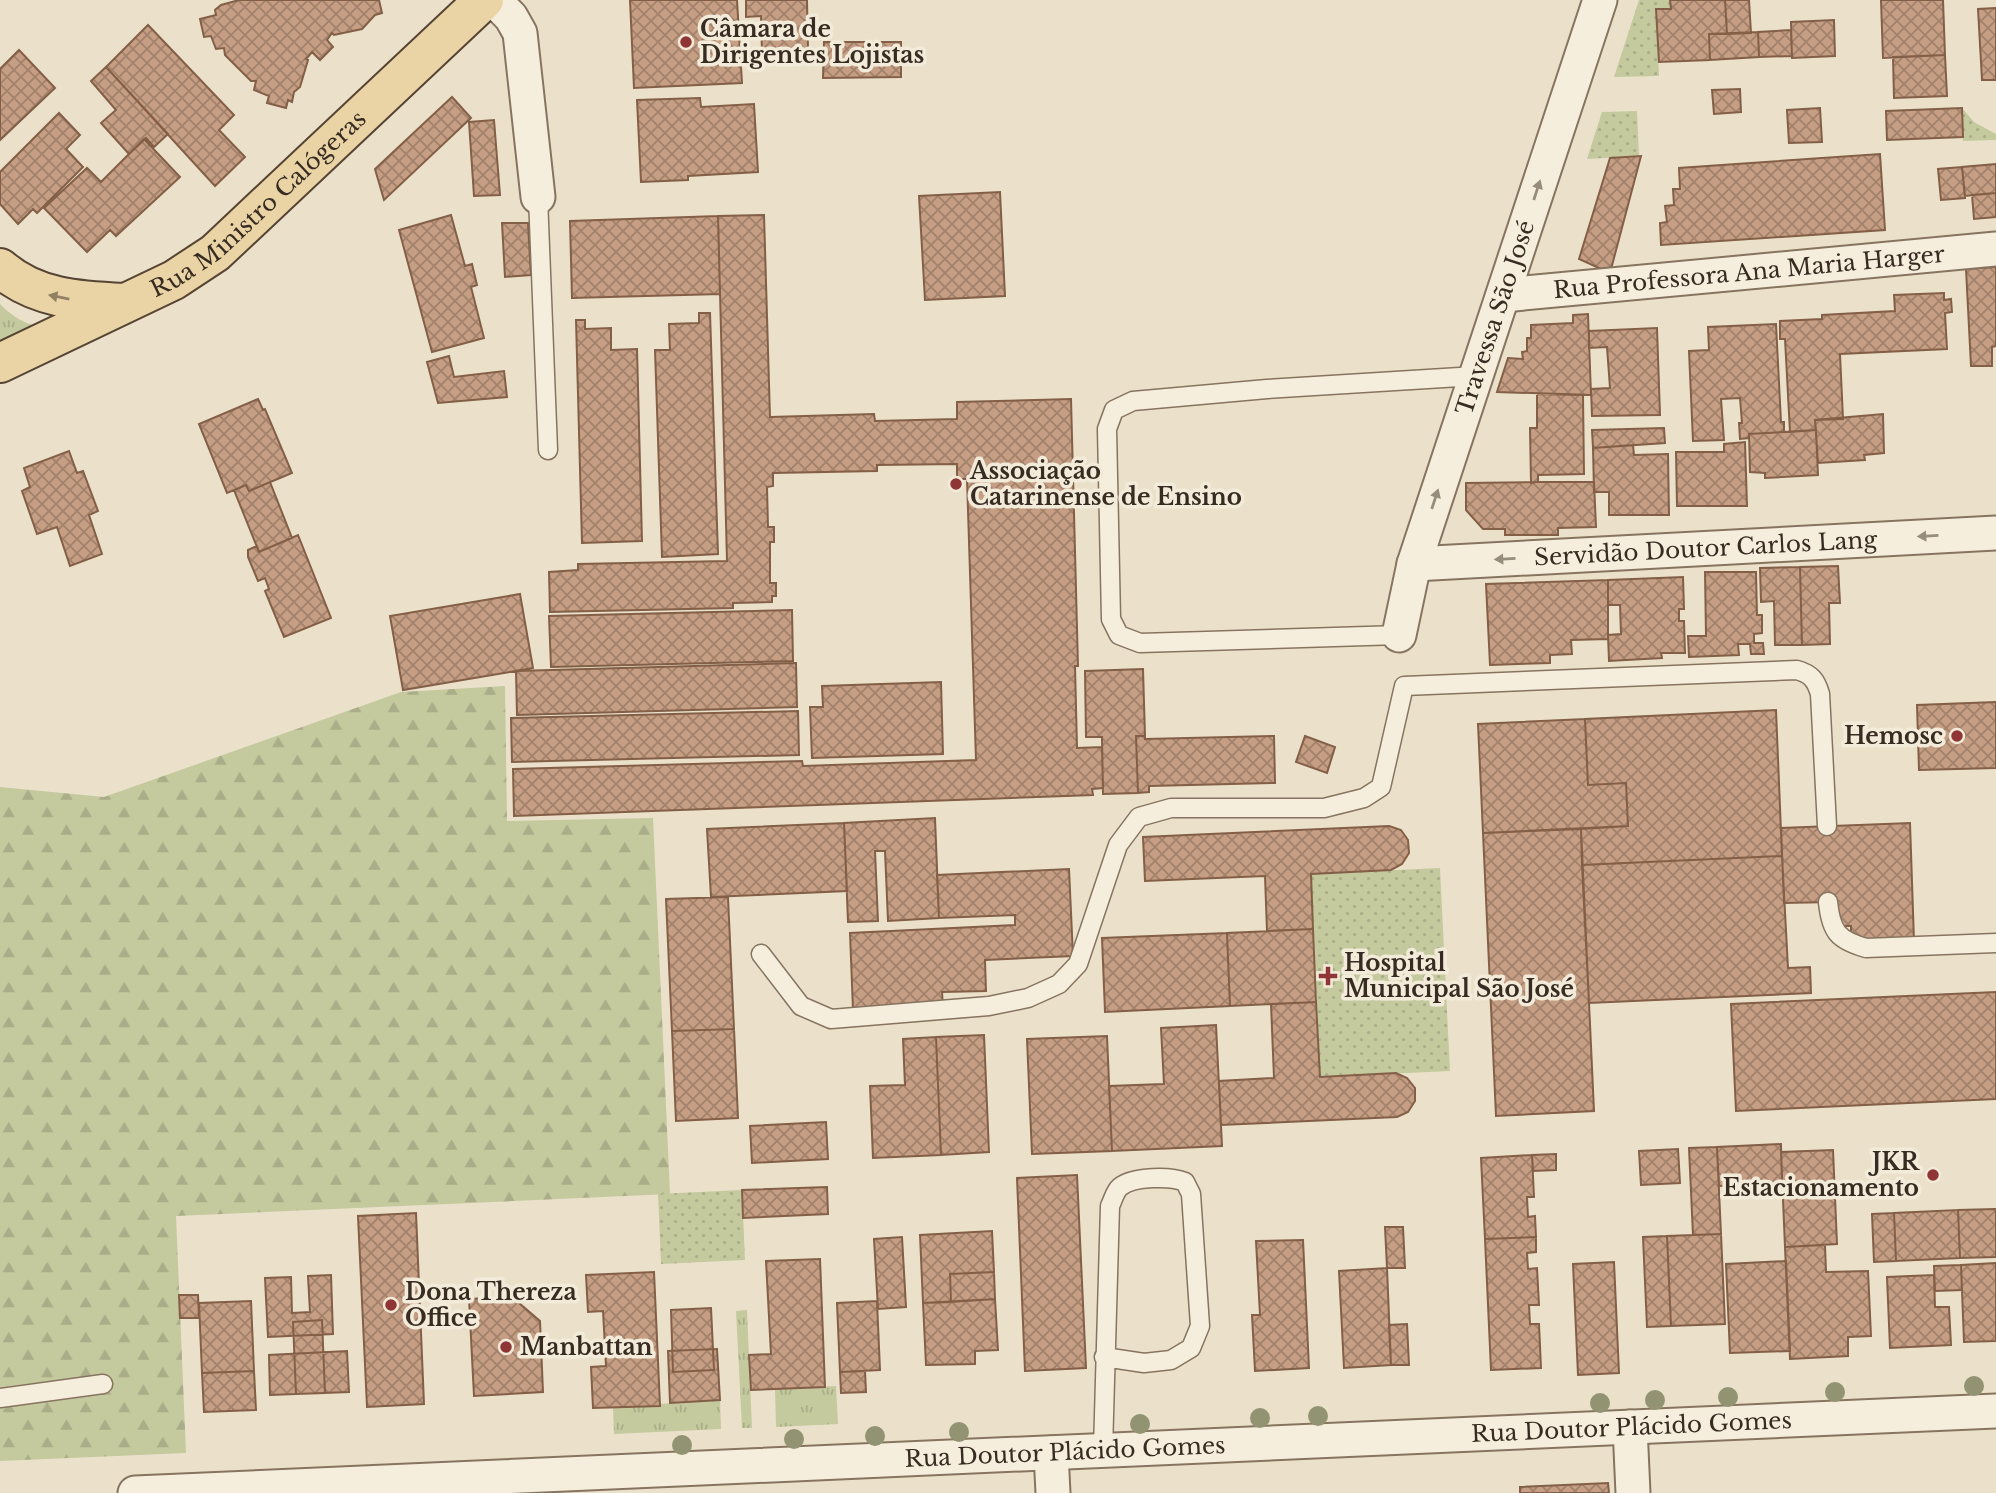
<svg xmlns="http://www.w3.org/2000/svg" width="1996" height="1493" font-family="'Libre Baskerville',serif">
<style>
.grass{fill:url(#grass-tufts)}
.forest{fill:url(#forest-firs)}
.garden{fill:url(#garden-dots)}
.building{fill:url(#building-cross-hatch);stroke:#835f47;stroke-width:2}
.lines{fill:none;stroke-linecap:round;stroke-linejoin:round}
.service-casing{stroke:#867460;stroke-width:21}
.minor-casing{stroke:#867460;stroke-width:37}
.primary-casing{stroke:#554333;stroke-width:42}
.service{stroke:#f6eedc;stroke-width:18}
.minor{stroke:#f6eedc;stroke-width:33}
.primary{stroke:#ead4a6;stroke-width:38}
.tree{fill:#929372}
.oneway{fill:#978d7f}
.oneway2{fill:#918064}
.poi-dot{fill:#903536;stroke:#f3ebd9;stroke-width:2.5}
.labels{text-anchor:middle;stroke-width:7;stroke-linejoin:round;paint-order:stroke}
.poi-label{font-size:23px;font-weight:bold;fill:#382c22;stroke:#f3ebd9;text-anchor:start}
.street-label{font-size:23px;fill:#382c22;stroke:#f3ebd9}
</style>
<defs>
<pattern id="grass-tufts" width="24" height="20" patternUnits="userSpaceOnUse" patternTransform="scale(1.75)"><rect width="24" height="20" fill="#c4c99e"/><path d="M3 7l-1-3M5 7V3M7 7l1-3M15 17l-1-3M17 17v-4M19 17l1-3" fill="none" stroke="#a9ad88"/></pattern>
<pattern id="forest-firs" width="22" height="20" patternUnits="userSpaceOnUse" patternTransform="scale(1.75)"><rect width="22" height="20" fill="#c4c99e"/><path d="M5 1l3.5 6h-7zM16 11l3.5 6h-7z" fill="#a9ad88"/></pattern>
<pattern id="garden-dots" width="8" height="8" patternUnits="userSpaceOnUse" patternTransform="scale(1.75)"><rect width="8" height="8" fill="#c4c99e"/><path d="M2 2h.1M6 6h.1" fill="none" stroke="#a9ad88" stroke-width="1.8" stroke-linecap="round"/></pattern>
<pattern id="building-cross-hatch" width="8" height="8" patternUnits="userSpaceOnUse" patternTransform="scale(1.75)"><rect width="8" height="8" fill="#c69e83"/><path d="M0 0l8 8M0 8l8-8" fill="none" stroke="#a2816b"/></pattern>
</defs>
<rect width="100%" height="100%" fill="#ebe1ca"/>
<path class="grass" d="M0,304c19,19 31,22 57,25l-57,25z
M747,1310l5,118h-10l-6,-117z
M836,1386l2,38 -62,3 -1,-38z
M720,1400l1,29 -107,5 -1,-27z"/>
<path class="forest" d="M505,686l2,135 146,-3 17,376 -494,22 10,237 -186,8v-674l104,10 297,-105z"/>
<path class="garden" d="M1639,0h31l1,9 -15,1 3,66 -45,1z
M1962,108l12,14 22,12v6l-33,1z
M1637,111l2,45 -52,3 15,-47z
M1440,868l10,203 -130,6 -9,-203z
M742,1190l3,70 -84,4 -3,-70z"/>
<path class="building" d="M239,0h140l3,13 -7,2 -13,14 -28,6 -2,-2 -5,7 6,7 -13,13 -8,-8 -6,7 2,1 -8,27 -6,5 -2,10 -4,-2 -2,8 -19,-5 2,-7 -15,-6 2,-9h-5l-26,-26 -1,-7 -8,1 -5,-13 -7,1 -4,-18 16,-4 -1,-5 6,-5z
M630,0h107l5,83 -108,5z
M746,0h61l1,50 -46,2 -1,-36 -15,1z
M1670,0h55l2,34h-18l1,26 -51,2 -3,-53h15z
M1725,0h24l2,33 -24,1z
M1881,0h62l2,55 -62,3z
M1996,8v72h-14l-4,-71z
M1834,20l1,36 -43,2 -1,-36z
M148,25l86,90 -15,15 26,27 -30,29 -109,-119z
M1791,30l1,26 -33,1 -1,-25z
M1758,32l1,25 -49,3 -1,-26z
M824,42h77v35l-78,1z
M19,50l36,38 -55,52v-71z
M1945,55l2,41 -53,2 -1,-41z
M106,67l62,67 -14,13 -8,-9 -17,16 -28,-31 15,-13 -25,-29z
M1740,89l1,23 -27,2 -2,-24z
M452,97l19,21 -87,82 -9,-31z
M700,98l1,9 53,-3 4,68 -70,4v4l-47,2 -4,-82z
M1820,108l2,34 -33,1 -2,-33z
M1962,108l1,29 -76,3 -1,-29z
M59,113l21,22 -14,14 17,18 -46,46 -4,-4 -15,15 -18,-20v-32z
M494,120l6,75 -26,1 -5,-74z
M144,139l36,38 -64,59 -6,-6 -23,22 -43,-44 43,-40 14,14z
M1880,154l5,76 -224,15 -1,-22 7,-1 -2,-16 9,-1 -1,-16h7l-1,-21z
M1641,156l-31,117 -31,-14 31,-101z
M1996,164v29l-31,3 -3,-29z
M1962,167l3,31 -24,2 -3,-31z
M1000,192l5,104 -80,4 -6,-104z
M1996,193v24l-22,2 -2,-24z
M451,215l14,51 7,-2 5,21 -6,2 13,51 -52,14 -33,-122z
M764,215l6,202 104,-3 1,7 82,-2v-17l114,-3 7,267h-3l2,82 25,-1 1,41 -11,1 1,6 -579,21 -1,-47 289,-8 1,5 173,-6 -9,-281h-10v-15l-80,1v6l-104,2v13l-6,1 1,40h6v15h-4v41h6v13h-4v6l-39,1v5l-183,4 -1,-40 29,-2v-6l149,-3 -9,-345z
M718,216l2,78 -148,4 -2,-77z
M502,223h26l3,52 -26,2z
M1996,267v79l-4,1v19h-21l-5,-97z
M1944,293v7l7,-1 1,13 -7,1 2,36 -107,5 3,65 -28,1 1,10 -26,2 -5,-93h-5v-18l42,-2v-4l73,-4 -1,-16z
M699,313h11l8,241 -56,3 -7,-207h15l-1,-26 30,-1z
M1588,314l3,81 -94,-3 11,-34 15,1 -1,-7 5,-1v-13h4v-13l42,-2v-8z
M576,320h9v9l26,-1v22l26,-1 5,192 -60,2z
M1776,324l5,98h3v10l-35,2v4l-9,1 -1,-16h3l-2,-25 -19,1 3,41 -31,1 -4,-90 20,-1 -1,-23z
M1657,328l3,87 -68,1 -1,-27 19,-1 -3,-41 -18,1v-17z
M449,356l5,21 50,-6 3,26 -69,6 -11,-41z
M1537,394l46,1 1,79 -46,1v7l-7,1 -1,-55h7z
M258,399l5,11 2,-1 27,64 -43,18 -3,-6 -19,8 -28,-69z
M1883,414l1,39 -20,2 1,5 -47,3 -3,-43z
M1664,428l1,15 -72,5 -1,-18z
M1816,430l2,45 -53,3v-5l-15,-1 -1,-38z
M1745,442l2,64h-70l-1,-54h48v-8z
M1633,445l1,10 34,-1 1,61h-60v-23h-15l-1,-44z
M69,451l8,22 6,-2 15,40 -9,4 13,39 -32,12 -13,-39 -20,7 -15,-43 8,-4 -6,-19z
M270,482l22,56 -33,14 -25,-62 12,-5 3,6z
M1538,482h56l2,45 -38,1v7h-53v-6h-22l-17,-19v-27z
M298,535l33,83 -47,19 -19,-46 4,-2 -4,-11 -7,3 -10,-24v-7l9,-4 2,6z
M1838,566l2,37h-11l1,41 -28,1 -2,-78z
M1800,567l2,78h-27l-1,-44 -13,1 -1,-34z
M1705,572h51l1,43h5v18l-8,1v9h9l1,11h-13l-1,-10h-12l1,11 -50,2 -1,-21h18z
M1683,577l1,32h-5v12h5l1,32h-24l1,5 -53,3 -1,-26 13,-1 -1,-29h-12v-25z
M1608,580v59l-37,1 1,14 -22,1v8l-60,2 -4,-81z
M520,594l13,74 -130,22 -13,-74z
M792,610l1,51 -242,6 -2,-51z
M796,663l1,44 -280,8 -1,-44z
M1143,669l2,67h-9l2,57 -35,1 -1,-57h-16l-1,-66z
M941,682l2,72 -131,4 -2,-51h13l-1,-21z
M1996,702v66l-77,2 -2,-65z
M1776,710l6,146 -200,9 -1,-36 47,-3 -2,-43 -38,2 -3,-66z
M798,711l1,44 -287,7 -1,-44z
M1585,719l3,66 38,-2 2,43 -145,7 -5,-109z
M1136,736h9v3l129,-3 1,47 -126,3v6l-11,1z
M1305,736l30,11 -8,26 -31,-11z
M935,818l4,100 -51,3 -3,-70h-10l3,70 -30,1 -4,-99z
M844,823l3,68 -136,6 -4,-68z
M1910,823l4,118 -63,3v-18h-16l-1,-24 -50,1 -3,-75z
M1389,826l12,4 7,10 1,13 -7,11 -11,6 -80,4 2,55 -46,2 -2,-55 -120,5 -2,-44z
M1581,829l13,282 -98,5 -13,-283z
M1782,856l6,112 22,-1 1,26 -222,10 -7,-138z
M1069,869l4,87 -88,4 1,31 -44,1 1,14 -90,4 -3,-77 165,-8v-10l-76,3 -2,-43z
M728,897l6,132 -62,2 -6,-132z
M1313,929l3,73 -86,4 -3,-73z
M1227,933l3,73 -125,6 -3,-74z
M1996,992v107l-260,12 -5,-107z
M1316,1002l4,75 76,-4 11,5 8,10v13l-7,11 -11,5 -176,8 -2,-44 55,-3 -3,-74z
M1216,1025l6,121 -110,5 -3,-65 55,-2 -3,-56z
M734,1029l4,89 -62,3 -4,-90z
M984,1035l5,117 -48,3 -5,-118z
M1107,1036l5,115 -80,3 -5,-115z
M936,1037l5,118 -68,3 -3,-72 35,-1 -2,-46z
M826,1122l2,37 -76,4 -2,-37z
M1781,1144l1,39 -63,3 -2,-39z
M1717,1147l4,87 -28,1 -4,-87z
M1678,1149l2,34 -39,2 -2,-34z
M1833,1150l4,94 -52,3 -4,-95z
M1556,1154v16l-23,1 -1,-16z
M1532,1155l2,42h-7l1,20 7,-1 1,21 -51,2 -4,-81z
M1077,1175l9,193 -61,3 -8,-193z
M827,1187l1,27 -85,4 -1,-28z
M1996,1209v48l-36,1 -2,-48z
M1958,1210l2,48 -64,3 -2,-48z
M416,1213l8,191 -57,3 -9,-191z
M1894,1213l2,48 -22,1 -2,-48z
M1385,1227h18l2,41h-18z
M992,1231l2,41 -44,2 1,28 -28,1 -3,-68z
M1721,1234l4,90 -54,2 -4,-90z
M1667,1236l4,90 -24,1 -4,-90z
M902,1237l4,70 -28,2 -4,-70z
M1536,1237v15l-9,1 1,16 9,-1 2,37h-10l1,19h9l2,44 -50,2 -6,-131z
M1303,1240l6,128 -54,3 -3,-56h8l-4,-74z
M1825,1245l1,27 42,-1 3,65 -23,1v19l-58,3 -5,-112z
M820,1259l5,128 -74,3 -2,-35 22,-1 -5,-93z
M1786,1261l4,90 -60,2 -4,-89z
M1614,1262l5,111 -41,2 -5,-111z
M1996,1263v78l-32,1 -3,-77z
M1961,1265l1,25 -27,1 -1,-25z
M1387,1268l4,97 -47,3 -5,-97z
M654,1272l6,134 -67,2 -2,-41 15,-1 -3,-55 -15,1 -2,-37z
M994,1272l1,27 -44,3 -1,-28z
M331,1275l2,59 -65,3 -3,-59 26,-1 1,36 18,-1 -2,-36z
M1934,1275l1,32h14l2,38 -61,3 -3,-71z
M179,1295h19l1,23h-19z
M512,1297l28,24 3,71 -69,4 -5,-97z
M995,1299l3,51 -23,1v13l-49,1 -3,-62z
M251,1301l3,70 -52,2 -3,-70z
M877,1301l3,69 -40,2 -3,-69z
M711,1308l3,62 -41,2 -2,-62z
M322,1320l3,73 -29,1 -3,-72z
M1407,1324l2,41h-18l-2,-40z
M717,1349l3,51 -50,3 -2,-52z
M347,1351l2,41 -79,3 -1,-40z
M254,1371l2,39 -52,2 -2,-39z
M865,1371l1,21 -25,1 -1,-21z
M1608,1483l1,10h-89v-6z"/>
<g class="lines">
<g class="service-casing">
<path id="service" d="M538,197l10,253
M1399,635l-259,8 -21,-8 -8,-16 -4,-190 7,-19 19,-9 134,-12 209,-13
M1828,902c3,30 10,38 38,46l130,-5
M761,954l40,52 30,13 158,-13 39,-8 31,-14 19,-20 40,-119 21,-28 32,-9h153l40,-10 17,-11 23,-101 393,-16c14,4 19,10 23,24l7,132
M0,1398l103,-14
M1103,1450l7,-244c3,-6 5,-15 10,-19 13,-11 51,-11 65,-5l6,12 9,132 -9,22 -20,12 -27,3 -40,-6"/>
</g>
<g class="minor-casing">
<g id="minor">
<path d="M494,0l17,17 9,16 18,164"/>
<path id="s1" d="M1503,295l493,-46"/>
<path id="s2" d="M1414,564l582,-31"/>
<path id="s3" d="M1399,635l15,-71 186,-564"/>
<path d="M1630,1427l3,66"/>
<path d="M1051,1453l2,40"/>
<path id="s4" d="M135,1493l1861,-82"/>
</g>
</g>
<g class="primary-casing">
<g id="primary">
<path d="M0,268c36,31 79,33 124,35"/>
<path id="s5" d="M0,363l174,-83 41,-27 269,-253"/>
</g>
</g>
<use href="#service" class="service"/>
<use href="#minor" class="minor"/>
<use href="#primary" class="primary"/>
</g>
<g class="tree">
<circle cx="1974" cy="1386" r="10"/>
<circle cx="1835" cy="1392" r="10"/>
<circle cx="1728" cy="1397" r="10"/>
<circle cx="1655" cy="1400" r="10"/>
<circle cx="1600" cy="1403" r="10"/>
<circle cx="1318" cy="1416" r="10"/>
<circle cx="1260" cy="1418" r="10"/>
<circle cx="1140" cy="1424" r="10"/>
<circle cx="959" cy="1432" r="10"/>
<circle cx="875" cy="1436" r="10"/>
<circle cx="794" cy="1439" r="10"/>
<circle cx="682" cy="1445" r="10"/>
</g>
<defs><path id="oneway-solid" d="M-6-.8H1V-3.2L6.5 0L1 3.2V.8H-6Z" transform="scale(1.75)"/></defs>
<g class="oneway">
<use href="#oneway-solid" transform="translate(1537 190) rotate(-72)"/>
<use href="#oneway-solid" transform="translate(1435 499) rotate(-72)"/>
<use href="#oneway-solid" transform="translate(1928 536) rotate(177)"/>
<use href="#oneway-solid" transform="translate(1505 559) rotate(177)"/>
</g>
<use class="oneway2" href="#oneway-solid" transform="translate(59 297) rotate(-169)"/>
<g class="poi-dot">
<circle cx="686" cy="42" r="7"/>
<circle cx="956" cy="484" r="7"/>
<circle cx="1957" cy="736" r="7"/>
<path d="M1324.5 965.5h7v7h7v7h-7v7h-7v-7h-7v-7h7z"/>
<circle cx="1933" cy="1175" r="7"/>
<circle cx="391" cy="1305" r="7"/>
<circle cx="506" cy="1347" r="7"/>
</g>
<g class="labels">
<g class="poi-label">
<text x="700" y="37">Câmara de<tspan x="700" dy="26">Dirigentes Lojistas</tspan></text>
<text x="970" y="479">Associação<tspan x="970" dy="26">Catarinense de Ensino</tspan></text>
<text x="1943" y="744" text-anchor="end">Hemosc</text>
<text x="1344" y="971">Hospital<tspan x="1344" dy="26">Municipal São José</tspan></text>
<text x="1919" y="1170" text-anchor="end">JKR<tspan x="1919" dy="26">Estacionamento</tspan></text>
<text x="405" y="1300">Dona Thereza<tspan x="405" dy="26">Office</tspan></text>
<text x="520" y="1355">Manbattan</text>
</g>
<g class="street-label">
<text dy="8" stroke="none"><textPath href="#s5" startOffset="306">Rua Ministro Calógeras</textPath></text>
<text dy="8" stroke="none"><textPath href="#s1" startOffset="247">Rua Professora Ana Maria Harger</textPath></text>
<text dy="8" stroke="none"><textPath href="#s3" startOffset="332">Travessa São José</textPath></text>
<text dy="8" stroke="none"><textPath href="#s2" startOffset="292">Servidão Doutor Carlos Lang</textPath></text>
<text dy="8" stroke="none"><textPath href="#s4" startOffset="1498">Rua Doutor Plácido Gomes</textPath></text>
<text dy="8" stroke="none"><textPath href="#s4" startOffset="931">Rua Doutor Plácido Gomes</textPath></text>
</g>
</g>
</svg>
